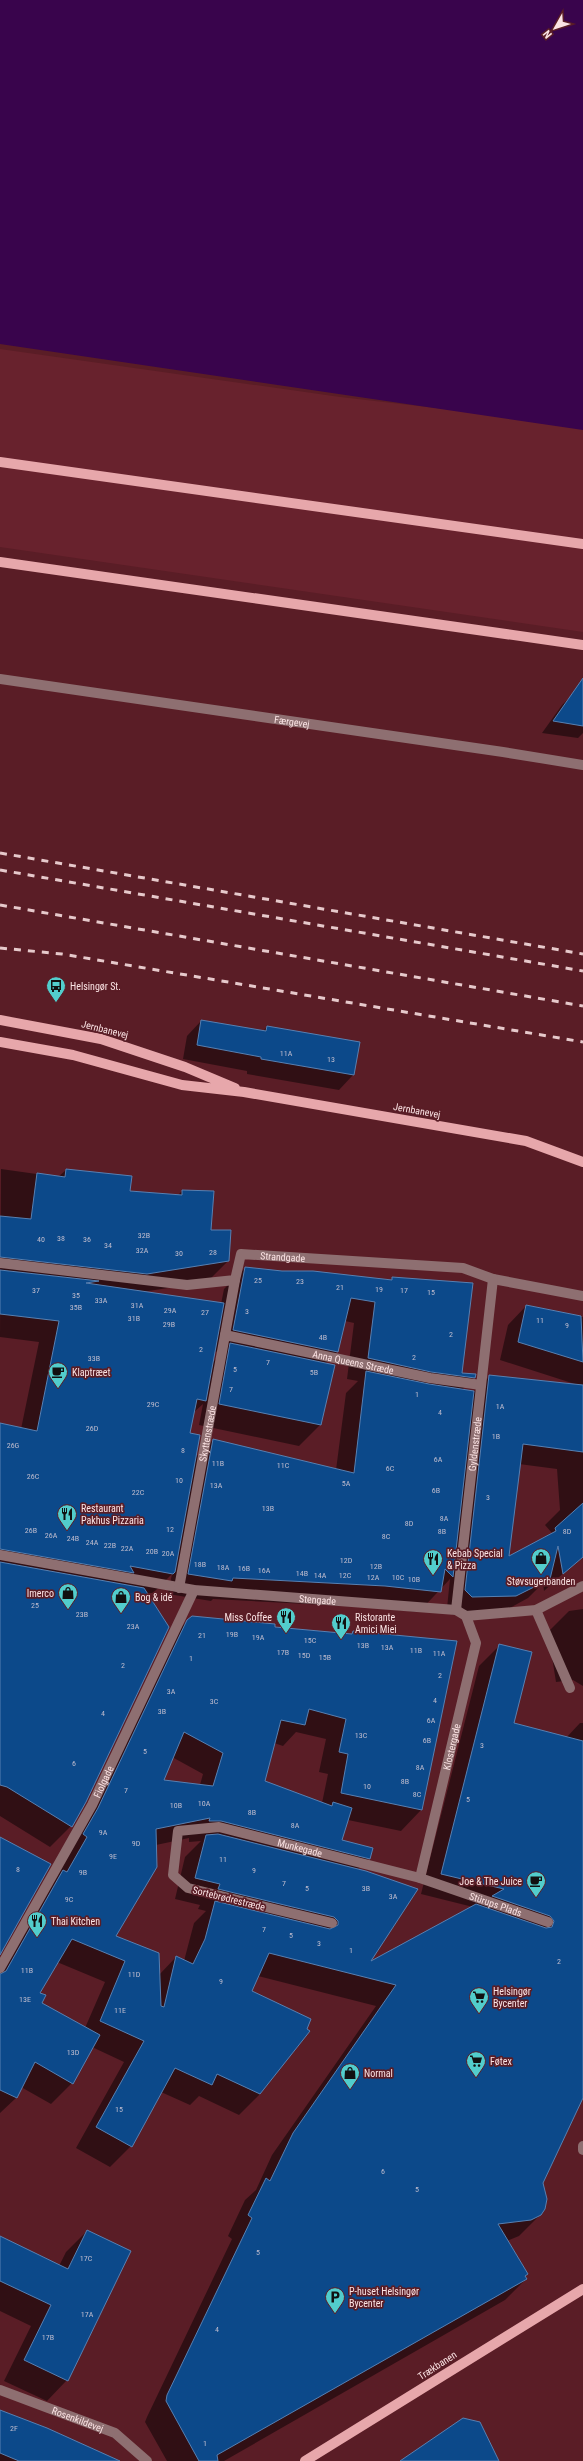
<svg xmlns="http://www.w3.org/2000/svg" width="583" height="2461" font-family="'Roboto Condensed',sans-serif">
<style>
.built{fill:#68222d}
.water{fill:#39044c}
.shadow{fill:#0007;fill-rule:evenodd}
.building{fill:#0c498a;stroke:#5780b2;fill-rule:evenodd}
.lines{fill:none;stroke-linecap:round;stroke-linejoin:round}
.minor{stroke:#8e6f71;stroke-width:10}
.major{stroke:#e7a7ab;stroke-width:10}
.rail{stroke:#e6c9cb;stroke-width:3;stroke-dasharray:7 7;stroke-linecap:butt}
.labels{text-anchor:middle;stroke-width:3.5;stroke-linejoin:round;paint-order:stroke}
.number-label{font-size:8px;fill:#bfbcce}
.street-label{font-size:10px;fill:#fbe3e4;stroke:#5a1d26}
.poi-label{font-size:10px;fill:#fbe3e4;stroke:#5a1d26;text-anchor:start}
</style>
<rect width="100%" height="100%" fill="#5a1d26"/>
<path class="built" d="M0,349l340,48 243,28v207l-583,-85z"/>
<path class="water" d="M0,0h583v430l-583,-86z"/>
<path class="shadow" d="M574,693l9,3v37l-5,5 -36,-5 20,-28z
M201,1021l62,10 4,-4 86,48 -14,15 -92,-16v-3l-64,-12 4,-23z
M1,1169l57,8 8,-7 63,21 48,5 5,-5 46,70 -21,21 -65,10 79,12 3,-15 21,-21 146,12 2,-1 68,95 13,3 -12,13 12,2 15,-15 89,8 -78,-25 8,-35 18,-19 57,11v238l-39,36 -1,-8 -15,15 -31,17h-44l-6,-7 3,-29 -31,33 -55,-5 -151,-8 -2,2 -43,-7 4,-20 -19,19h-7l-75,233 -21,21 -50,-31v-391l21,4 18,-87 -39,-5zM345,1321l9,2 -7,56 11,2 -12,12 -10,77 -123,-30 -18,18 -7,-24 5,-21 10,-9 -4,21 100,21 21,-21 5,-61 12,-12zM214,1351l8,2 -9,9zM519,1464l38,5 3,41 -15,15 7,8 -44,25z
M583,1609v77l-10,-6 -17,2 -8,-50 21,-21z
M188,1620l162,15 3,-3 68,178 -20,21 -53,-11 -8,21 29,17 -12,12 11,94 105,-57 -52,-13 58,-228 21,-21 12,79 54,14 14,-15h3v373l-41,87 -2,32 -21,21 -12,5 19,38 -21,21 -281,161h-57l-22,-39 2,-5 85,-178 -4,-3 17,-36 11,-10 16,-35 104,-149 -118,-30 -7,15 9,103 -21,21 -40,-19 -9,9 -29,-13 -30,54 -21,21 -34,-19 48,-86 -32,-15 -20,36 -21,21 -30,-17 -5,11 -16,15v-146l55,-88 112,-237zM296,1732l30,7 -7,33 9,2 -6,29 -58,-21 10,-39 9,3zM172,1757l31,17 -3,11 -37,-4zM189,1838v4l12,-1 -16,16 -10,42 25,6 -2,4 8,2 -12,12 -10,38 -8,-4 -17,18 -44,-39 41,-91zM57,1962l48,20 -20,46 -44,-25 -2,-10z
M87,2231l-20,149 -20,21 -43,-20 27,-55 -31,-15v-74l59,29 7,-14z
M0,2412l97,49h-97z"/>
<path class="building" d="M583,678v48l-30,-5z
M201,1020l65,11 1,-5 93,16 -6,33 -93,-16v-2l-64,-12z
M66,1169l66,7 -2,15 52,4v-5l32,1 -3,39h20l-2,31 -82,13 -147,-17v-41l31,3 6,-46 28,4z
M245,1267l37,4h31l79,9v-3l81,6 -11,90 14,1 -1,4 -44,-6 -63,-14 7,-56 -24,-4 -13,54 -105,-22z
M0,1270l99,11 -13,2 138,20 -18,98 -9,-2 -7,34 10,2 -25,137 -2,2 -43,-8 4,7 -134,-24v-126l37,8 22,-110 -59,-7z
M526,1305l55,11 2,46 -65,-20z
M230,1343l105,22 -14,60 -102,-21z
M366,1371l63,13 45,7 -21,186 -8,-8 -4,23 -56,-6 -152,-8 -1,3 -44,-7 25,-135 141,34z
M489,1375l94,10v67l-60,-8 -14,112 47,-25 -1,-3 28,-25v54l-20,17 -5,-28 -8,33 -34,17 -44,1 -7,-7z
M0,1562l144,26 25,39 -83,175 -14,25 -65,-40 -7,-2z
M192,1616l83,8v3l77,7 1,-3 104,10 -35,169 -81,-17 7,-39 -9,-2 7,-33 -37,-10 -4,16 -24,-5 -16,61 67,25 1,-4 19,6 -10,32 31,8 -3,11 -149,-38h-12l1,-3 -54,11 1,38 -41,69 43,17 2,53 3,1 12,-51 17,8 12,-25 10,-38 115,28 8,-4v-4l-4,-4 -116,-28 2,-5 -25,-6 11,-43 12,-1 148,37 52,18 -47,72 105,-57 70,24 6,-1 2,-6 -4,-5 -58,-20 12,-7 -63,-15 58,-230 33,8 -18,71 69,18v357l-40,85 4,16 -2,10 -4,6 -10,5 -33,4 30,50 -3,2 2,3 -310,176 1,6h-19l-33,-60 1,-6 85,-177 -4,-3 18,-37 4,3 23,-48 103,-148 -127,-32 -17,38 59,28 -4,10 3,2 -50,63 -43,-20 -5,11 -37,-17 -43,79 -36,-20 48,-86 -44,-20 25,-60 -53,-22 -32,54 6,2 -4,8 58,32 -27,49 -38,-22 -18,36 -17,-8v-116l6,-3 57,-101 4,2 20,-35 -4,-3 15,-26 89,-188zM184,1732l39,21 -10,33 -49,-6z
M0,1837l51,27 -51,91z
M87,2230l44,21 -63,130 -44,-21 27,-55 -51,-24v-45l68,33z
M0,2410l47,18 73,33h-101l-19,-8z
M463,2418l17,4 19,39h-99z"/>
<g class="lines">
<g class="minor">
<path id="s1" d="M0,679l503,73 80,13"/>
<path id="s2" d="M0,1263l187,22 48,-5 6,-26 222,14 30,11 90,17"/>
<path id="s3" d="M225,1335l205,43 51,7"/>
<path id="s4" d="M0,1555l194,35 262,20 10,6 70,-6 47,-24"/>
<path id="s5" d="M179,1588l56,-308"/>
<path id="s6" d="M456,1610l37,-331"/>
<path d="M536,1610l34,78"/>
<path id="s7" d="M420,1878l56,-235 -10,-27"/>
<path id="s8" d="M332,1923l-144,-35 -15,-13 5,-44 41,-4 201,51 128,44"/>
<path id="s9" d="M0,1968l92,-163 102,-215"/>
<path d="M583,2146v4"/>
<path id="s10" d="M0,2390l115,43 32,28"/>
</g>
<path class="major" d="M0,462l583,82
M0,562l583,83
M0,1020l101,19 84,28 50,21
M0,1042l73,13 109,30 62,7 282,49 57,21
M305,2461l278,-172"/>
<path class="rail" d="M0,853l583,101
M0,870l583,101
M0,905l583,101
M0,948l62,6 521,88"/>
</g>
<defs>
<g id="bus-pin" transform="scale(1)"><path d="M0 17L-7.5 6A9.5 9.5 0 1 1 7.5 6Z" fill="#52cdcc" stroke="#5a1d26"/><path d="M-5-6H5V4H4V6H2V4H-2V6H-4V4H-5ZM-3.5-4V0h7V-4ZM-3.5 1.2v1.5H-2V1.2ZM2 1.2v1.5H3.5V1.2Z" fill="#111"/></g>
<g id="cafe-pin" transform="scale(1)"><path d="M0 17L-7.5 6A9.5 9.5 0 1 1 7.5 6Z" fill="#52cdcc" stroke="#5a1d26"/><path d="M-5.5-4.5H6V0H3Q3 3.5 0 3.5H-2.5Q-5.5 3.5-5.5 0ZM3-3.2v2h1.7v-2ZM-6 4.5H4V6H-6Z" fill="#111"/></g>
<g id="restaurant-pin" transform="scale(1)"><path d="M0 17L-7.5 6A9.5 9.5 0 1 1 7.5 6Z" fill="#52cdcc" stroke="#5a1d26"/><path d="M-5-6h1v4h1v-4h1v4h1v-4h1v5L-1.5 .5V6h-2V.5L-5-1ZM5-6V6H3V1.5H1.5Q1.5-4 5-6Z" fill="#111"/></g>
<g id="shop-pin" transform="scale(1)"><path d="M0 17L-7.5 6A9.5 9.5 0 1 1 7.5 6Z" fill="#52cdcc" stroke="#5a1d26"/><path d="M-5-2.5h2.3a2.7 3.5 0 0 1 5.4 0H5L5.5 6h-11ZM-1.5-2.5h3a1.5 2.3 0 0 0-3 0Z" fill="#111"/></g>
<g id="supermarket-pin" transform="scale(1)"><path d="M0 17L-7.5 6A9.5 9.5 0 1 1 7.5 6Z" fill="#52cdcc" stroke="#5a1d26"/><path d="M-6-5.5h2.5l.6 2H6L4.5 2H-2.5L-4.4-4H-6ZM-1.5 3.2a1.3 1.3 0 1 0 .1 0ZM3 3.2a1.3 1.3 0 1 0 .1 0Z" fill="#111"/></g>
<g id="parking-pin" transform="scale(1)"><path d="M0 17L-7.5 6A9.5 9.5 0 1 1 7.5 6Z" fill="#52cdcc" stroke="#5a1d26"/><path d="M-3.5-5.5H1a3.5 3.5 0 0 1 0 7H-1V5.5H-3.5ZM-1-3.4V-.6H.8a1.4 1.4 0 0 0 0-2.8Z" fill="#111"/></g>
</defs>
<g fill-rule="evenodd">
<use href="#bus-pin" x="56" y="986"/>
<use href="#cafe-pin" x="58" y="1372"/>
<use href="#restaurant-pin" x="67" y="1514"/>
<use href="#shop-pin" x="541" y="1558"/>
<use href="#restaurant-pin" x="433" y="1559"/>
<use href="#shop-pin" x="68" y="1593"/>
<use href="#shop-pin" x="121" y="1597"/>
<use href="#restaurant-pin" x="286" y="1617"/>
<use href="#restaurant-pin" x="341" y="1623"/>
<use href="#cafe-pin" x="536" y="1881"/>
<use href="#restaurant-pin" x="37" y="1921"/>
<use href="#supermarket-pin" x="479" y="1997"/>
<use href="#supermarket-pin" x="476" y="2061"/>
<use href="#shop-pin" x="350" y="2073"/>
<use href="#parking-pin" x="335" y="2297"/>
</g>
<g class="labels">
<g class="number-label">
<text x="286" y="1056">11A</text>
<text x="331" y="1062">13</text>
<text x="144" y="1238">32B</text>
<text x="61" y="1241">38</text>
<text x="41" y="1242">40</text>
<text x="87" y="1242">36</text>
<text x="108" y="1248">34</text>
<text x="142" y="1253">32A</text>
<text x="213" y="1255">28</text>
<text x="179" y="1256">30</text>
<text x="258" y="1283">25</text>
<text x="300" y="1284">23</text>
<text x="340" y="1290">21</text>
<text x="379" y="1292">19</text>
<text x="36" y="1293">37</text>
<text x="404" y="1293">17</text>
<text x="431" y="1295">15</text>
<text x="76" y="1298">35</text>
<text x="101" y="1303">33A</text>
<text x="137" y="1308">31A</text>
<text x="76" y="1310">35B</text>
<text x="170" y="1313">29A</text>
<text x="247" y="1314">3</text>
<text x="205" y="1315">27</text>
<text x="134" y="1321">31B</text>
<text x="540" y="1323">11</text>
<text x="169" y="1327">29B</text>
<text x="567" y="1328">9</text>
<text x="451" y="1337">2</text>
<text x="323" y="1340">4B</text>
<text x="201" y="1352">2</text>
<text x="414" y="1360">2</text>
<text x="94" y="1361">33B</text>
<text x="268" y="1365">7</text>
<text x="235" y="1372">5</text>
<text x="314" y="1375">5B</text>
<text x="231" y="1392">7</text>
<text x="417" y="1397">1</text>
<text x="153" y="1407">29C</text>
<text x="500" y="1409">1A</text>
<text x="440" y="1415">4</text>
<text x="92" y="1431">26D</text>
<text x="496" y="1439">1B</text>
<text x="13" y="1448">26G</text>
<text x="183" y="1453">8</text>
<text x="438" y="1462">6A</text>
<text x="218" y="1466">11B</text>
<text x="283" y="1468">11C</text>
<text x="390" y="1471">6C</text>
<text x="33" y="1479">26C</text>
<text x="179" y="1483">10</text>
<text x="346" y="1486">5A</text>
<text x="216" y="1488">13A</text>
<text x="436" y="1493">6B</text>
<text x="138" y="1495">22C</text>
<text x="488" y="1500">3</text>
<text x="268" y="1511">13B</text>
<text x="444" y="1521">8A</text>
<text x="409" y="1526">8D</text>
<text x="170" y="1532">12</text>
<text x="31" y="1533">26B</text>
<text x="442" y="1534">8B</text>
<text x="567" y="1534">8D</text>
<text x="51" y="1538">26A</text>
<text x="386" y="1539">8C</text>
<text x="73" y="1541">24B</text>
<text x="92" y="1545">24A</text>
<text x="110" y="1548">22B</text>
<text x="127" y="1551">22A</text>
<text x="152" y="1554">20B</text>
<text x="168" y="1556">20A</text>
<text x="346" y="1563">12D</text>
<text x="200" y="1567">18B</text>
<text x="376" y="1569">12B</text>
<text x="223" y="1570">18A</text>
<text x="244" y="1571">16B</text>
<text x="264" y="1573">16A</text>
<text x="302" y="1576">14B</text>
<text x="320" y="1578">14A</text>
<text x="345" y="1578">12C</text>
<text x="373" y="1580">12A</text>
<text x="398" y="1580">10C</text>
<text x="414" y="1582">10B</text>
<text x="35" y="1608">25</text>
<text x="82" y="1617">23B</text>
<text x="133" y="1629">23A</text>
<text x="232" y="1637">19B</text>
<text x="202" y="1638">21</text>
<text x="258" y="1640">19A</text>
<text x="310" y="1643">15C</text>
<text x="363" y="1648">13B</text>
<text x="387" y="1650">13A</text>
<text x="416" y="1653">11B</text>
<text x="283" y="1655">17B</text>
<text x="439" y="1656">11A</text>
<text x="304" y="1658">15D</text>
<text x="325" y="1660">15B</text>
<text x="191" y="1661">1</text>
<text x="123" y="1668">2</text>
<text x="440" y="1678">2</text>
<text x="171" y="1694">3A</text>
<text x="435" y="1703">4</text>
<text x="214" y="1704">3C</text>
<text x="162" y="1714">3B</text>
<text x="103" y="1716">4</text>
<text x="431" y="1723">6A</text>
<text x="361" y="1738">13C</text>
<text x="427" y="1743">6B</text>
<text x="482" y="1748">3</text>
<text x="145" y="1754">5</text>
<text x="74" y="1766">6</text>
<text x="420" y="1770">8A</text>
<text x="405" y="1784">8B</text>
<text x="367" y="1789">10</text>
<text x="126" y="1793">7</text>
<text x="417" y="1797">8C</text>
<text x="468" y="1802">5</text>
<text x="204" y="1806">10A</text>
<text x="176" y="1808">10B</text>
<text x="252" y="1815">8B</text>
<text x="295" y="1828">8A</text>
<text x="103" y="1835">9A</text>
<text x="136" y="1846">9D</text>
<text x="113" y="1859">9E</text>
<text x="223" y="1862">11</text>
<text x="18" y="1872">8</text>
<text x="254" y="1873">9</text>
<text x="83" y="1875">9B</text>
<text x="284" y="1886">7</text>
<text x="307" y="1891">5</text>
<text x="366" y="1891">3B</text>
<text x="393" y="1899">3A</text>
<text x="69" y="1902">9C</text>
<text x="264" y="1932">7</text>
<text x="291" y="1938">5</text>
<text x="319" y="1946">3</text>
<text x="351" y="1953">1</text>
<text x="559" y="1964">2</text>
<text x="27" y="1973">11B</text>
<text x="134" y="1977">11D</text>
<text x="221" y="1984">9</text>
<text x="25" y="2002">13E</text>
<text x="120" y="2013">11E</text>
<text x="73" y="2055">13D</text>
<text x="119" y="2112">15</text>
<text x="383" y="2174">6</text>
<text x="417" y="2192">5</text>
<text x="258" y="2255">5</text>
<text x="86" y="2261">17C</text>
<text x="87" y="2317">17A</text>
<text x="217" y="2332">4</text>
<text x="48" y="2340">17B</text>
<text x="14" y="2431">2F</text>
<text x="205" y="2446">1</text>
</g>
<g class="street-label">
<text dy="4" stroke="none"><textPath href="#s1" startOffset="295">Færgevej</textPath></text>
<text transform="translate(105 1029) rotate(14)" y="4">Jernbanevej</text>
<text transform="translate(417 1110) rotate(10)" y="4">Jernbanevej</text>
<text dy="4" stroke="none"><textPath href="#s2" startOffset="305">Strandgade</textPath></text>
<text dy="4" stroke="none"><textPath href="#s3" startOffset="131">Anna Queens Stræde</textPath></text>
<text dy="4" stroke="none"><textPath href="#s5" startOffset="157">Skyttenstræde</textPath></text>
<text dy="4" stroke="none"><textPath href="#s6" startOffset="167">Gyldenstræde</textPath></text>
<text dy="4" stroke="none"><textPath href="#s4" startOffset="321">Stengade</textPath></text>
<text dy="4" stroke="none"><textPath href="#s7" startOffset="135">Klostergade</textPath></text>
<text dy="4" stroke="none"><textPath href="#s9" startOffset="213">Fiolgade</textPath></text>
<text dy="4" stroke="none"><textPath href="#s8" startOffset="337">Munkegade</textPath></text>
<text transform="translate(229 1898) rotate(14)" y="4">Sortebrødrestræde</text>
<text dy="4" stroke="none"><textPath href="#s8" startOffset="541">Stürups Plads</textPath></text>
<text transform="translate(437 2365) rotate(-33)" y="4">Trækbanen</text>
<text dy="4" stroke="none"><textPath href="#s10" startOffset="83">Rosenkildevej</textPath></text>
</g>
<g class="poi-label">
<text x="70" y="990">Helsingør St.</text>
<text x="72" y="1376">Klaptræet</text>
<text x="81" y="1512">Restaurant<tspan x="81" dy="12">Pakhus Pizzaria</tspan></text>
<text x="447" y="1557">Kebab Special<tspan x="447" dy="12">&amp; Pizza</tspan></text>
<text x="541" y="1585" text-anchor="middle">Støvsugerbanden</text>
<text x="54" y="1597" text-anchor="end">Imerco</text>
<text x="135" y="1601">Bog &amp; idé</text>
<text x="272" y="1621" text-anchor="end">Miss Coffee</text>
<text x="355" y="1621">Ristorante<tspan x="355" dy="12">Amici Miei</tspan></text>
<text x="522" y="1885" text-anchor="end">Joe &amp; The Juice</text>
<text x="51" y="1925">Thai Kitchen</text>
<text x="493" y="1995">Helsingør<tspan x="493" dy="12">Bycenter</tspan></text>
<text x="490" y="2065">Føtex</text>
<text x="364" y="2077">Normal</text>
<text x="349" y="2295">P-huset Helsingør<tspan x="349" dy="12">Bycenter</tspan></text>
</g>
</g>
<g transform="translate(555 28) rotate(231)" stroke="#5a1d26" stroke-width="3" paint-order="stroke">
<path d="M0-3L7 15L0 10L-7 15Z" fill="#fbe3e4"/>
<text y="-6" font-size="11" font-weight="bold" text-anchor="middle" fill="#fbe3e4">N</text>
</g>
</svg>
